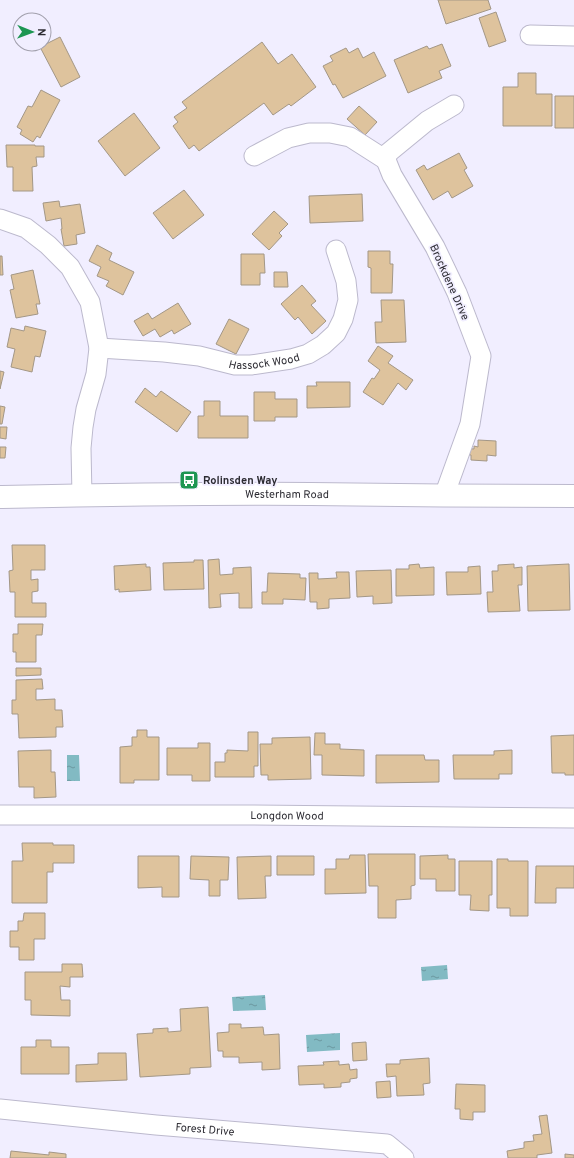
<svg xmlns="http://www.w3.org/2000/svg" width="574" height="1158" font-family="Overpass,sans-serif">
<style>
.water{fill:url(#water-ripples)}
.building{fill:#dec39d;stroke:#a39786}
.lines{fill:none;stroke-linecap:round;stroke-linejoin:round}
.minor-casing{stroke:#bcb9cd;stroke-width:21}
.major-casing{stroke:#bcb9cd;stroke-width:24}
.minor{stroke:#fff;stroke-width:19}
.major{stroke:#fff;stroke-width:22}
.labels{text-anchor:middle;stroke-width:3.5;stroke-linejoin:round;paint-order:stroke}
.street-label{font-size:11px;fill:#2c2b32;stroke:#f1eeff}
.poi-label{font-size:11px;font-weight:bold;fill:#2c2b32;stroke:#f1eeff;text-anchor:start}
</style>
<defs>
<pattern id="water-ripples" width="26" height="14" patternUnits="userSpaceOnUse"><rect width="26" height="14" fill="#82bac3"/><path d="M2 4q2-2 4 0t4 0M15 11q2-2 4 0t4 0" fill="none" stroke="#6b979f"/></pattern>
</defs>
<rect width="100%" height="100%" fill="#f1eeff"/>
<path class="water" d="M67,755h12l1,26h-13z
M447,965l1,14 -26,2 -1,-14z
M265,995l1,15 -33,1 -1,-14z
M340,1033v17l-33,2 -1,-17z"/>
<path class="building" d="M438,0h50l3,9 -45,15z
M496,12l10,29 -17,6 -10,-29z
M60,37l20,40 -19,10 -21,-40z
M262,42l16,22 14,-10 24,33 -25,19 -2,-2 -16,11 -9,-12 -65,48 -5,-6 -5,4 -16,-23 5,-4 -4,-5 13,-9 -5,-6z
M442,44l9,22 -12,5 3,7 -34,15 -14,-33 33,-14 2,3z
M346,48l3,5 9,-5 5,10 11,-6 12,24 -43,22 -8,-14 -2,1 -10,-19 10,-5 -3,-5z
M518,73h18v21h16v32h-49v-39h15z
M41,90l19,10 -20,38 -3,-2 -4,6 -13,-8 2,-4 -5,-3 11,-21 4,1z
M555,96h19v32h-19z
M359,106l18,16 -12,13 -18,-16z
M134,113l26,35 -35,28 -27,-35z
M6,145h29v1h9v11h-8l1,9 -5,1 1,24h-20v-24h-6z
M459,153l8,15 -3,2 9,16 -21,12 -4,-7 -15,9 -17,-30 8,-5 3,5z
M184,190l20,25 -31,24 -20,-26z
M362,194l1,27 -53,2 -1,-27z
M59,201l1,6 20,-3 5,29 -9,2 1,9 -13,2 -3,-17h1l-1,-11 -15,3 -3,-18z
M274,211l14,13 -9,9 3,3 -13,14 -17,-16z
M97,245l15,8 -3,7 25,12 -11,23 -17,-9 3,-5 -12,-5 4,-9 -12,-6z
M368,251h22v13h3l-1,29h-21v-25l-3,-1z
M241,254h23l1,19h-5v12h-19z
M0,256h2l1,19h-3z
M33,270l7,34h-4l2,10 -22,4 -6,-28 4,-1 -3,-14z
M274,272h13l1,15h-14z
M302,285l14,16 -5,4 15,16 -14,13 -14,-17 -3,3 -14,-16z
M381,300h23l2,42 -30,1 -1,-21h7z
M178,303l13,21 -17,10 -2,-4 -12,7 -5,-8 -12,7 -9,-15 14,-8 4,6z
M229,319l20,10 -13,25 -20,-10z
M25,326l21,5 -6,26 -5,-1 -3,16 -21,-5 4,-18 -8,-2 4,-19 13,3z
M378,346l15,10 -5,7 25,17 -7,10 -8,-7 -15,22 -20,-13 9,-14 2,1 6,-9 -12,-9z
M0,371l4,1 -4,17z
M316,382h34v25l-43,1v-22h10z
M145,388l11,9 5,-6 30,21 -14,20 -42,-30z
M254,392h21v7h22v18h-22v4h-21z
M204,401h16v15h28v22h-50v-22h6z
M0,406l5,1 -3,17h-2z
M0,427h7l-1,12 -6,-1z
M478,440l18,1v15l-9,-1v6l-16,-1v-5l-7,-1v-6l10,1v-3l4,1z
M0,447h6l-1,11h-5z
M12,545h33v25h-14v10l7,-1v12l-6,1v11h14v14h-31v-25h-5l-1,-21 4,-1z
M219,559l1,16 13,-1v-6l18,-1 1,41h-13v-15l-19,1 1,13 -12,1 -1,-48z
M194,560h9l1,29 -40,1 -1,-27 31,-1z
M146,564v3h4l1,23 -32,2v-3l-4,1 -1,-24z
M419,564l1,4 14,-1v28l-38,1v-27h13v-4z
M514,564v4l8,-1v18h-4l2,26 -32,1 -1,-20h6l-1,-21h6v-6z
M569,564l1,46 -42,1 -1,-45z
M480,566l1,28 -34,1 -1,-23h22v-5z
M391,570l1,33 -19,1v-8l-16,1 -1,-26z
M336,572h13l1,26 -21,1v9l-12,1v-7h-7l-1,-29h9v6l19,-1z
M268,573l32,1v4h6l-1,22 -22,-1v5h-21v-12h5z
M18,624h25l-1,11h-6v27h-20v-10h-3v-18h5z
M16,668h25v7l-25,1z
M42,679l1,10h-7v11l19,-1v11h7l1,17h-7v10l-37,1 -1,-24h-6v-14h4v-20z
M137,730h10v7h12v43h-25v3h-14v-36l12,-1v-9h5z
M248,732h10v34h-4v11h-39v-15h10v-9h2v-3l21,1z
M315,733h10v11h15v5l24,1v26l-42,-1v-20h-8z
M574,735v40h-9v-2h-13l-1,-37z
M310,737l1,42 -43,1v-5h-7l-1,-31h12v-6z
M198,743h12v38h-18v-6h-25v-27h31z
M51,750v22h4l1,25 -22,1v-11h-15l-1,-36z
M512,750v24h-13v5h-45l-1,-24h41v-4z
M376,755h48l1,5h14v22l-63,1z
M22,843h31v2h21v18h-21v9h-6v31h-35v-42h11z
M368,854h47v31l-4,1v13l-15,1v18h-18v-32h-9z
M350,855h15l1,38 -41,1v-25h11v-10h13z
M448,855v4h7v32h-19v-12h-16v-23z
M138,856h41v41h-17v-10l-24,1z
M191,856l38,1 -1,23h-8v16h-11v-16l-19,-1z
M271,856v20h-6l1,22 -28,1 -1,-42z
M277,856h37v19h-37z
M497,859h11v2h20v55h-18v-8h-13z
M459,861h33v34h-3v16l-19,-1 1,-15h-12z
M536,866h38v22h-18v15h-21z
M24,913h21v26h-11v21h-15v-13h-9v-16h8v-10h5z
M62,964h20l1,13h-13v10l-10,-1 1,14h9v16l-39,-1v-15h-6v-28h37z
M208,1007l3,60 -21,1v6l-50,3 -3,-43 16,-1v-4l15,-1v4l13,-1 -1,-22z
M229,1024h12v4l22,-1 1,8 15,-1 1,35 -18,1v-8l-23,1v-6h-16v-6h-5l-1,-18 12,-1z
M36,1040h15v7h18v27h-48v-27h15z
M366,1042l1,18 -14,1 -1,-18z
M98,1053h28l1,27 -51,2v-17l22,-1z
M429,1058l1,25 -7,1 1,11 -27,1 -1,-20 -9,1 -1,-13h14v-4z
M339,1061v4l10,-1 1,6 7,-1v9l-7,1v3l-9,1v4l-17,1v-4l-25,1 -1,-19 26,-1 -1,-3z
M390,1081l1,16 -14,1 -1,-16z
M456,1084l29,1v27h-12v8l-13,-1v-10h-5z
M547,1115l5,38 -15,2v3h-29l-1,-7 17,-3v-6l10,-1 -1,-6 9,-1 -3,-18z
M11,1151l38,4v-3l17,2v4h-56z
M565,1154l9,1v3h-9z"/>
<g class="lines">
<g class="minor-casing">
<g id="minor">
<path d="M530,35l44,1"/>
<path d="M254,156l34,-18 21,-5h21l20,4 36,23"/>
<path d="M0,219l26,9 22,17 22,22 20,35 9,46 -3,26 -10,35 -3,18 -2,21 1,48"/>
<path id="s1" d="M99,348l65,4 35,4 36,9h16l40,-6 17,-5 15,-9 13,-12 7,-14 5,-19 -2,-19 -10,-31"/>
<path d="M444,496l26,-72 11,-68 -24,-63 -22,-46 -43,-72 -6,-15 2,-7 39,-32 27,-16"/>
<path id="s2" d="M0,815h252l322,3"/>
<path id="s3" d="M0,1109l156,16 231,19 17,14"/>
</g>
</g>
<g class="major-casing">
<g id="major">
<path id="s4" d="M0,497c104,-2 207,-4 311,-3 88,1 175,2 263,2"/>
</g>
</g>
<use href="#minor" class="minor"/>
<use href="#major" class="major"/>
</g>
<defs>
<g id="bus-square" transform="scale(1)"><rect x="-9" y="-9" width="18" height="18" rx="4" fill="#1d9652" stroke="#f1eeff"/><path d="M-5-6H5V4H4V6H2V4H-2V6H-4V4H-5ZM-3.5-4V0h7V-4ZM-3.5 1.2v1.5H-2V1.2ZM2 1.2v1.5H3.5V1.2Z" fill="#fff"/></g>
</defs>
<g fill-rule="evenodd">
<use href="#bus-square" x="189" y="480"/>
</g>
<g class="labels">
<g class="street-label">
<text transform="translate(450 282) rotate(66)" y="4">Brockdene Drive</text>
<text dy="4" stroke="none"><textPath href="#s1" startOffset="167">Hassock Wood</textPath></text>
<text dy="4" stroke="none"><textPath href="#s4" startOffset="287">Westerham Road</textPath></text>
<text dy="4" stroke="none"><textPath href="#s2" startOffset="287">Longdon Wood</textPath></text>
<text dy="4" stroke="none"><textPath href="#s3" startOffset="206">Forest Drive</textPath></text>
</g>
<g class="poi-label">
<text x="203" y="484">Rolinsden Way</text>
</g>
</g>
<g transform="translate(32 32) rotate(91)"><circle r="19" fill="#f1eeff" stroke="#a2a0ad"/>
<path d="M0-3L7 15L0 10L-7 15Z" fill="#1d9652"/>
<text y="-6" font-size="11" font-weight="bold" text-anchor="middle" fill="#2c2b32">N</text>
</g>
</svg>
